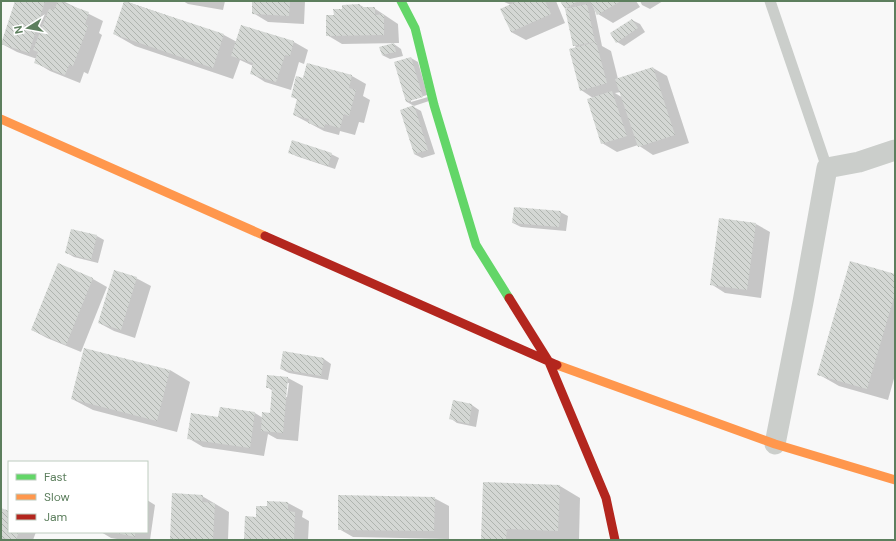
<svg xmlns="http://www.w3.org/2000/svg" width="896" height="541" font-family="'DM Sans',sans-serif">
<style>
.shadow{fill:#0003;fill-rule:evenodd}
.building{fill:url(#building-back-hatch)}
.lines{fill:none;stroke-linecap:round;stroke-linejoin:round}
.lane{stroke:#cbcecb;stroke-width:11}
.street{stroke:#cbcecb;stroke-width:21}
.fast{stroke:#63d668;stroke-width:9}
.slow{stroke:#ff974d;stroke-width:9}
.jam{stroke:#b3261e;stroke-width:9}
</style>
<defs>
<pattern id="building-back-hatch" width="6" height="6" patternUnits="userSpaceOnUse"><rect width="6" height="6" fill="#d4d7d4"/><path d="M-1 5l2 2M0 0l6 6M5-1l2 2" fill="none" stroke="#afb4af"/></pattern>
</defs>
<rect width="100%" height="100%" fill="#f8f8f8"/>
<path class="shadow" d="M16,1h47l40,20 -4,12 3,2 -14,39 -4,-2 -4,11 -30,-12 -15,-9 2,-3 -20,-7 -15,-8z
M125,1l99,34 13,7 5,-16 52,16 14,8 -4,14 -5,-2 -8,28 -26,-8 -14,-9 2,-7 -13,-6 -7,19 -98,-33 -21,-12z
M183,1h42l-2,9 -35,-6z
M253,1h52l-1,23 -36,-2 -15,-9z
M502,1h54l9,22 -39,17 -15,-8v-27z
M562,1h74l4,6 -27,16 -15,-9 -4,-7 8,39 9,5 7,28 35,-11 14,8 22,67 -36,12 -15,-10 -21,7 -15,-9 -9,-45 -12,-8 -3,-42 -5,-3 -5,-35zM621,92l2,6 -8,-5z
M640,1h23l-13,8 -8,-4z
M360,5l5,3h9l24,16 1,19 -57,1 -15,-9 8,-19 8,-6z
M632,20l8,4 5,8 -21,14 -7,-4z
M394,44l7,5 2,7 -13,3 -8,-4z
M411,58l7,4 11,39 -15,5 -7,-4 -12,-40zM427,95l1,2 -17,5v-2z
M307,64l45,12 14,8 -3,12 7,4 -6,23 -5,-1 -4,13 -15,-4 -1,4 -15,-4 -30,-16 4,-15 -6,-4 11,-17z
M414,107l7,4 14,43 -13,4 -8,-4z
M289,152l42,2 8,4 -4,11 -39,-13z
M560,212l8,4 -2,15 -45,-4 -8,-4z
M756,224l14,8 -9,66 -36,-5 -14,-9z
M97,236l7,4 -6,23 -24,-6 -7,-4z
M58,265l35,14 14,8 -26,65 -34,-14 -15,-8z
M895,275v100l-7,25 -49,-14 -21,-12z
M136,278l15,8 -16,52 -21,-7 -15,-8z
M324,359l7,5 -3,16 -39,-7 -8,-4z
M170,370l20,12 -13,50 -84,-22 -21,-11z
M268,376l20,2 15,8 -5,55 -21,-2 -9,-5 -4,22 -61,-9 -15,-9 67,-25 8,5 8,-4 2,-23 -6,-4zM287,383h2l-2,14h-2z
M454,401l18,4 7,5 -3,17 -19,-4 -7,-5z
M560,486l20,12 -1,42h-96z
M202,496l27,16 -1,28 -57,-1z
M434,498l15,8v33l-96,-2 -14,-8z
M147,500l8,5 -5,35h-27l-12,-2 -10,-6h46z
M268,502l20,1 15,8 -1,6 7,4 -1,19h-63l12,-22 11,-11z
M1,509l8,3v20h27l-3,8 -32,-1z"/>
<path class="building" d="M15,1h30l-16,52 -28,-9z
M58,1l31,11 -4,12 3,2 -15,40 -4,-1 -4,10 -31,-12 4,-11 -5,-2 16,-41 5,1z
M124,1l100,33 -11,34 -100,-34z
M252,1h38l-1,15 -37,-2z
M518,1h27l6,13 -40,18 -11,-23z
M560,1h18l-13,8z
M590,1h31l-24,14z
M360,4v3h15v8l9,-1v21l-58,1v-21h8l-1,-6h9v-4z
M587,4l8,38 -22,4 -8,-37z
M632,19l6,9 -22,15 -6,-10z
M241,25l53,16 -4,15 -5,-1 -9,27 -26,-8 3,-11 -22,-7z
M596,42l11,41 -27,8 -11,-42z
M394,43l2,9 -14,3 -3,-8z
M411,57l12,40 -17,5 -12,-40z
M307,63l45,12 -3,13 7,2 -7,26 -5,-2 -4,14 -15,-4 -1,4 -16,-5 1,-4 -16,-4 4,-16 -6,-2 5,-21 7,2z
M653,67l22,68 -37,12 -23,-68z
M612,91l15,45 -26,8 -14,-45z
M414,105l14,45 -14,4 -14,-44z
M292,140l40,13 -4,13 -40,-13z
M514,207l47,4 -2,16 -47,-4z
M719,218l37,5 -9,67 -37,-5z
M71,229l26,6 -6,25 -26,-7z
M850,261l45,13v20l-28,95 -50,-14z
M58,263l35,15 -27,67 -35,-15z
M114,270l23,7 -16,53 -23,-7z
M84,348l86,22 -13,51 -86,-22z
M283,351l41,7 -3,18 -41,-7z
M267,375l21,2 -5,56 -22,-2 1,-19 8,1 2,-25h-6z
M453,400l19,4 -3,20 -20,-5z
M220,407l35,5 -5,36 -63,-9 4,-26 27,4z
M483,482l77,3 -2,46 -51,-2 -1,11h-25z
M172,493l31,2 -1,7 13,1 -2,37 -43,-1z
M338,495l97,2 -1,34 -96,-1z
M267,501l21,1v9l7,1 -1,28h-50l1,-24 11,1v-11h11z
M1,508l8,3v21h10l-3,8 -15,-2z
M112,532h23v5z"/>
<g class="lines">
<path class="lane" d="M770,1l57,167"/>
<path class="street" d="M775,444l28,-142 24,-134 32,-6 36,-12"/>
<path class="fast" d="M401,1l14,27 19,77 42,140 33,53"/>
<path class="slow" d="M1,119l264,117
M557,365l218,79 120,36"/>
<path class="jam" d="M265,236l292,129
M509,298l40,64 57,136 9,42"/>
</g>
<rect width="896" height="541" fill="none" stroke="#5d7f5e" stroke-width="4"/>
<rect x="8" y="461" width="140" height="72" fill="#ffffff" stroke="#beccbf"/>
<rect x="16" y="474" width="20" height="6" fill="#63d668" stroke="#beccbf"/>
<text x="44" y="481" font-size="12" fill="#5d7f5e">Fast</text>
<rect x="16" y="494" width="20" height="6" fill="#ff974d" stroke="#beccbf"/>
<text x="44" y="501" font-size="12" fill="#5d7f5e">Slow</text>
<rect x="16" y="514" width="20" height="6" fill="#b3261e" stroke="#beccbf"/>
<text x="44" y="521" font-size="12" fill="#5d7f5e">Jam</text>
<g transform="translate(28 28) rotate(259)" stroke="#ffffff" stroke-width="3" paint-order="stroke">
<path d="M0-3L7 15L0 10L-7 15Z" fill="#5d7f5e"/>
<text y="-6" font-size="11" font-weight="bold" text-anchor="middle" fill="#5d7f5e">N</text>
</g>
</svg>
